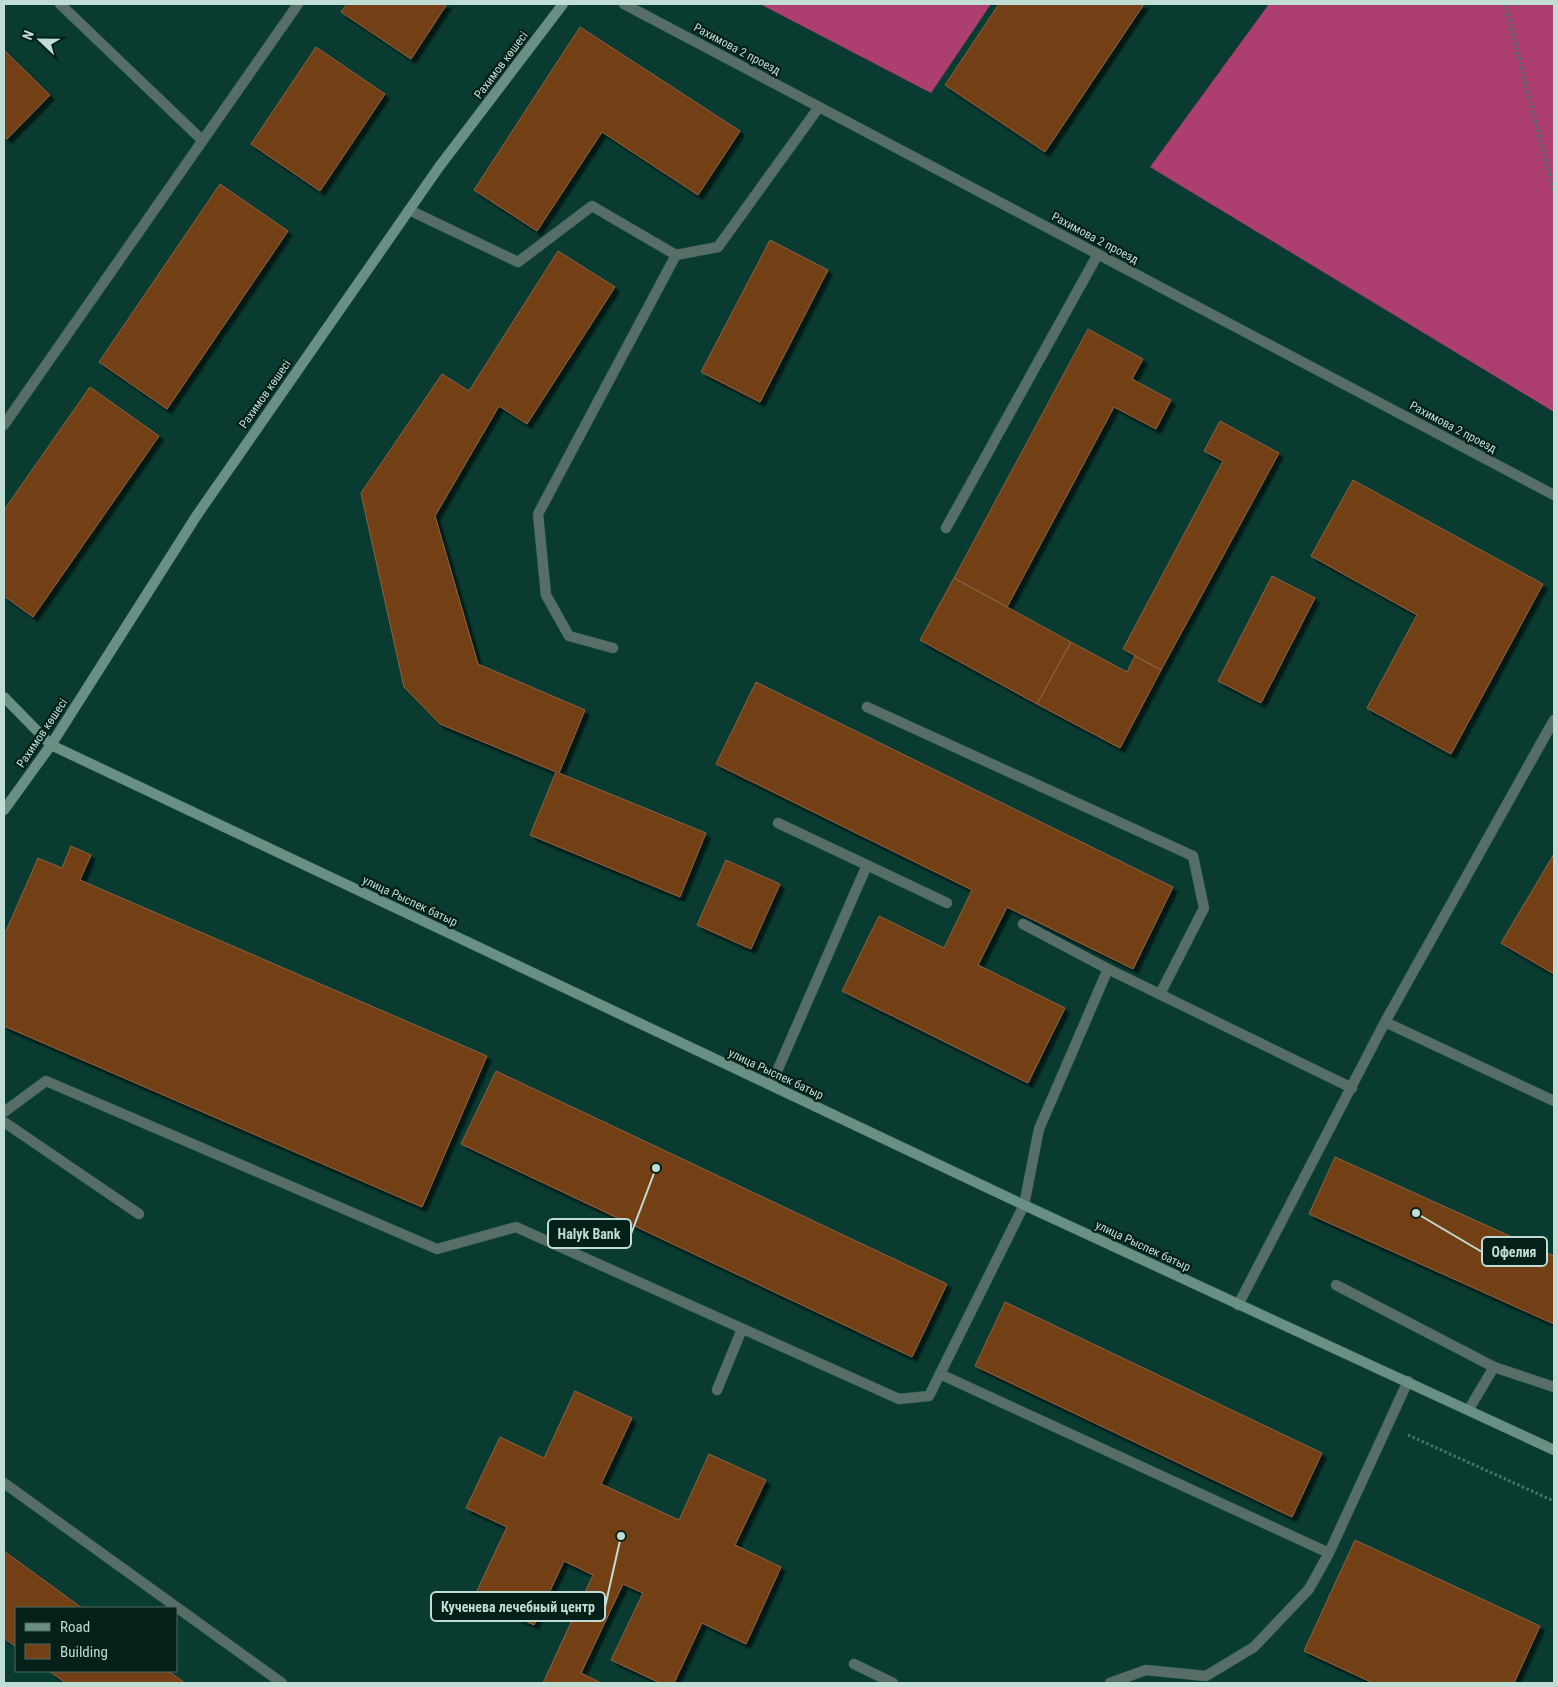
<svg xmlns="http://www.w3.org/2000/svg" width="1558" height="1687" font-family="'Roboto Condensed',sans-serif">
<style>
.forest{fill:#ac3f6f}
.building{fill:#733f14;stroke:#8b6246;filter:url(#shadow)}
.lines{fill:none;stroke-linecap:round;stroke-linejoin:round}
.lane-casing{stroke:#2a584f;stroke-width:11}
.street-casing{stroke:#2a584f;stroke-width:11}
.secondary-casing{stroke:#2a584f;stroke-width:11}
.path{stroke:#49746b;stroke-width:3;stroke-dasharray:2.5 2.5;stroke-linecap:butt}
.lane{stroke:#576e68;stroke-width:10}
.street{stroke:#576e68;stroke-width:10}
.secondary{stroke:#6a9086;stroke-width:10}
.labels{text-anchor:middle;stroke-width:4.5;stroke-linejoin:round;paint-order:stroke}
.street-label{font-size:12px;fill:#c0ddd5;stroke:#051f19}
.leader{fill:none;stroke:#c0ddd5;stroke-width:2}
.callout-dot{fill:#c0ddd5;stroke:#051f19;stroke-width:2}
.callout{fill:#051f19;stroke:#c0ddd5;stroke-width:2}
.callout-label{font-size:14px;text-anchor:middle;font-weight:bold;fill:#c0ddd5}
</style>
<defs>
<filter id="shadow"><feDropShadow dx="4.5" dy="4.5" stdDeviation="1" flood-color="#0009"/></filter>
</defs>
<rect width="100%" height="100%" fill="#093b31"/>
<path class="forest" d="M760,4h231l-60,89z
M1269,4h285v408l-404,-245z"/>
<path class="building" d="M347,4h100l-36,55 -70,-47z
M999,4h145l-99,148 -100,-67z
M580,27l160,104 -42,64 -96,-63 -65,99 -63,-41z
M316,47l69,47 -65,97 -69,-47z
M4,50l46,45 -43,44 -3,-3z
M220,184l68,47 -121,178 -68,-47z
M770,240l58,30 -68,132 -59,-30z
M558,251l57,36 -88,137 -28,-18 -64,110 43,148 107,46 -26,63 147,60 -26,64 -150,-62 26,-63 -116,-48 -36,-37 -43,-194 81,-119 27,17z
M1088,329l55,30 -11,20 39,21 -15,29 -42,-22 -107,200 -53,-29z
M90,387l69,49 -126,181 -29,-21v-86z
M1220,421l59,32 -118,217 -38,-21 100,-188 -19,-10z
M1353,480l190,104 -92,170 -84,-46 50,-93 -106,-59z
M1272,576l43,22 -54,105 -43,-22z
M954,578l117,64 -34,62 -117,-64z
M1071,642l56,30 8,-16 26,14 -41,78 -83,-44z
M756,682l417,205 -40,82 -126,-62 -29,58 87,43 -37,75 -186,-92 37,-75 65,32 28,-58 -256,-126z
M71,846l20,9 -11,25 407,176 -65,151 -418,-181v-96l2,1 32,-73 24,10z
M1554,854v120l-53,-31z
M726,860l54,24 -29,65 -54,-24z
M496,1071l451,213 -35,73 -451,-213z
M1335,1157l219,99v68l-245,-110z
M1005,1302l317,151 -30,64 -317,-151z
M575,1391l57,27 -31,66 78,36 30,-66 57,26 -31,65 46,22 -35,77 -44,-21 -28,60h-14l-49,-23 32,-67 -20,-9 -42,89 20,10h-58l50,-108 -29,-14 -30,64 -60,-28 33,-70 -41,-19 34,-71 44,21z
M1355,1540l185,86 -26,57h-141l-69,-32z
M4,1551l78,57h-66v39l-12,-9z
M49,1671h119l17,12h-119z"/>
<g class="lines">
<g class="lane-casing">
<path id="lane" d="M60,4l142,136
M409,210l109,52 74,-56 84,49
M4,425l294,-421
M946,528l152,-274
M613,648l-44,-12 -23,-41 -8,-81 138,-259 42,-8 101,-140
M867,707l326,149 11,52 -44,86
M778,823l169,80
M1023,924l85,45 244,119
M1385,1022l169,79
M771,1085l96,-220
M4,1112l42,-31 391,168 79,-22 383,172 30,-3 95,-191 15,-76 69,-160
M4,1122l135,92
M1336,1285l158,82 60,20
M1238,1305l147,-283 169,-302
M940,1374l389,179
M717,1390l25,-61
M1469,1409l25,-42
M4,1483l278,200
M854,1664l39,19"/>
</g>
<g class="street-casing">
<path id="street" d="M624,4l930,491
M1110,1683l36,-13 60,6 48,-29 55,-58 20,-36 79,-172"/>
</g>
<g class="secondary-casing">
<path id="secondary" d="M4,697l47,48 973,460 530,245
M4,810l47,-65 146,-230 242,-348 124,-163"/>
</g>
<path class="path" d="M1505,4l49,189
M1408,1435l146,66"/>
<use href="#lane" class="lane"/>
<use href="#street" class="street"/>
<use href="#secondary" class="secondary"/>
</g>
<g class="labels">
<g class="street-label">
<text transform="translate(737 49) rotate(28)" y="4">Рахимова 2 проезд</text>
<text transform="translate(501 65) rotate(-53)" y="4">Рахимов көшесі</text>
<text transform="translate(1095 238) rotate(28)" y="4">Рахимова 2 проезд</text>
<text transform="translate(265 394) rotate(-55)" y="4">Рахимов көшесі</text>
<text transform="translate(1453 427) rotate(28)" y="4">Рахимова 2 проезд</text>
<text transform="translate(42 733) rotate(-56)" y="4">Рахимов көшесі</text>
<text transform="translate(410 901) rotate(25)" y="4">улица Рыспек батыр</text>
<text transform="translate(776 1074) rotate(25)" y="4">улица Рыспек батыр</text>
<text transform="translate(1143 1246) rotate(25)" y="4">улица Рыспек батыр</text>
</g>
</g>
<path class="leader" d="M656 1168L631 1234M1416 1213L1482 1252M621 1536L605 1607"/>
<g class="callout-dot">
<circle cx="656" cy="1168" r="5"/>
<circle cx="1416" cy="1213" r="5"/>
<circle cx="621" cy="1536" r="5"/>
</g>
<g class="callout">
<rect x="548" y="1219" width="83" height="29" rx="5"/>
<rect x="1482" y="1237" width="65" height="29" rx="5"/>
<rect x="431" y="1592" width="174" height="29" rx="5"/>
</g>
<g class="callout-label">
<text x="589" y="1239">Halyk Bank</text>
<text x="1514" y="1257">Офелия</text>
<text x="518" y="1612">Кученева лечебный центр</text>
</g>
<rect width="1558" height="1687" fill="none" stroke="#c0ddd5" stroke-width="10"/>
<rect x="15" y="1607" width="162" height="65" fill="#051f19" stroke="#506b64"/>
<rect x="25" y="1623" width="25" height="8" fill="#6a9086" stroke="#506b64"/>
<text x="60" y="1632" font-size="15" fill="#c0ddd5">Road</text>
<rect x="25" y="1644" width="25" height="15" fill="#733f14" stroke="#506b64"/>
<text x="60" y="1657" font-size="15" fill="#c0ddd5">Building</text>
<g transform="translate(40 40) rotate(292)" stroke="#051f19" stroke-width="4" paint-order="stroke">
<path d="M0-4L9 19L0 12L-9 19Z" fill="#c0ddd5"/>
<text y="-8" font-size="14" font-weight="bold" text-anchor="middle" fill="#c0ddd5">N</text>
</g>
</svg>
